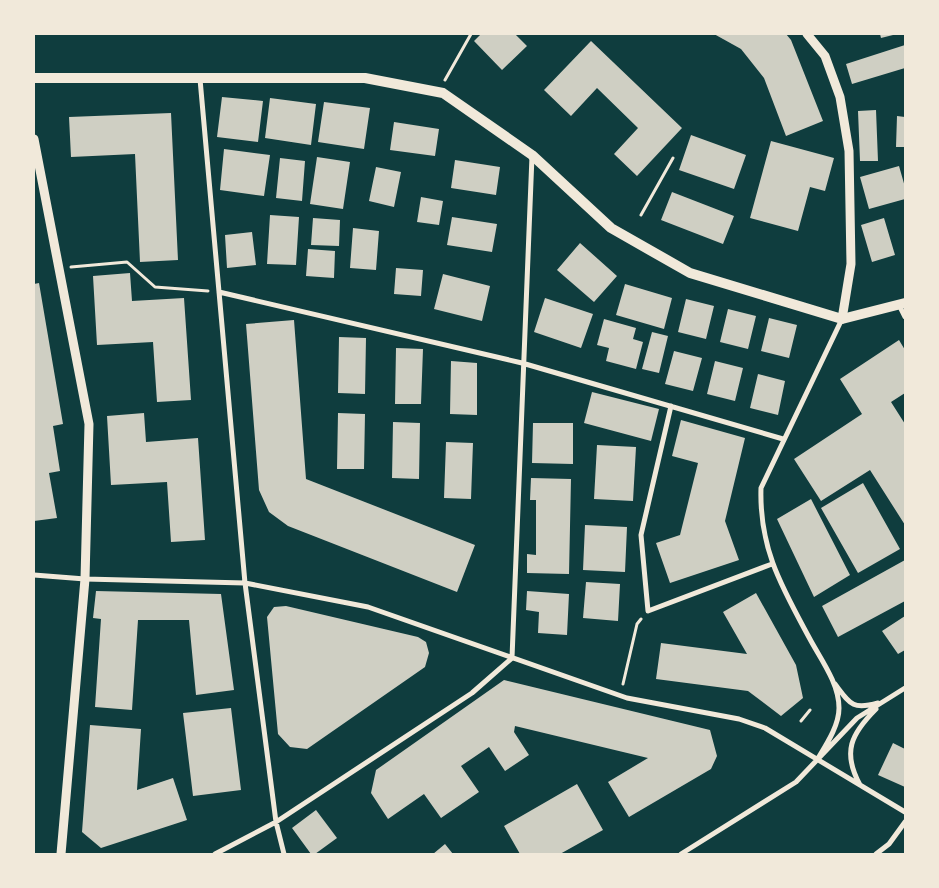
<svg xmlns="http://www.w3.org/2000/svg" width="939" height="888" font-family="Commissioner,sans-serif">
<style>
.building{fill:#cfcfc3}
.lines{fill:none;stroke-linecap:round;stroke-linejoin:round}
.path{stroke:#f1e9da;stroke-width:3}
.minor{stroke:#f1e9da;stroke-width:5}
.tertiary{stroke:#f1e9da;stroke-width:9}
.secondary{stroke:#f1e9da;stroke-width:10}
</style>
<rect width="100%" height="100%" fill="#0f3d3e"/>
<path class="building" d="M481,34h34l12,12 -25,24 -28,-29z
M714,34h72l5,6 32,81 -37,15 -22,-58 -23,-29z
M880,34h17l-16,4z
M591,41l91,87 -45,48 -23,-22 24,-26 -41,-40 -26,28 -27,-26z
M905,45v23l-53,16 -6,-20z
M222,97l41,4 -5,41 -41,-5z
M270,98l46,6 -5,41 -46,-7z
M324,102l46,6 -6,41 -46,-7z
M876,110l2,51h-18l-2,-50z
M171,113l7,147 -38,2 -5,-108 -64,3 -2,-40z
M897,116l8,1v30h-9z
M394,122l45,7 -4,27 -45,-6z
M691,135l55,20 -12,34 -55,-19z
M771,141l63,17 -9,33 -15,-4 -12,44 -48,-13z
M224,149l46,6 -6,41 -44,-6z
M317,157l33,5 -7,47 -33,-5z
M280,158l25,3 -3,40 -26,-3z
M455,160l45,7 -4,28 -45,-7z
M899,166l6,21v12l-36,10 -9,-32z
M376,167l25,5 -7,35 -25,-6z
M672,192l62,24 -11,28 -62,-24z
M421,197l22,4 -4,24 -22,-3z
M270,215l29,2 -3,48 -29,-1z
M452,217l45,7 -5,28 -45,-7z
M313,218l27,2 -1,26 -28,-1z
M884,218l11,37 -23,7 -11,-37z
M353,228l26,3 -3,39 -26,-2z
M252,232l4,33 -29,3 -2,-33z
M580,243l37,33 -23,26 -37,-32z
M308,249l27,2 -1,27 -28,-2z
M396,268l27,2 -2,26 -27,-2z
M130,273l2,28 52,-3 7,102 -34,2 -4,-60 -56,3 -4,-69z
M443,274l47,12 -8,35 -48,-12z
M39,283l24,141 -10,2 7,45 -11,2 8,45 -23,3v-237z
M625,284l47,14 -8,31 -48,-14z
M545,298l48,16 -12,34 -47,-16z
M686,299l28,7 -8,33 -28,-7z
M728,309l28,7 -8,33 -28,-7z
M769,318l28,7 -8,33 -28,-7z
M604,319l32,9 -3,11 10,3 -7,27 -30,-8 3,-13 -12,-3z
M294,320l12,159 169,66 -18,47 -169,-66 -19,-14 -10,-22 -13,-166z
M652,332l16,4 -9,37 -17,-4z
M339,337l27,1 -1,56 -27,-1z
M899,340l6,10v43l-14,9 14,22v101l-35,-55 -49,31 -27,-42 68,-45 -22,-35z
M396,348l27,1 -2,55h-26z
M674,351l28,7 -9,33 -28,-7z
M451,361l26,2v52l-27,-1z
M715,361l28,7 -8,33 -28,-7z
M758,374l27,7 -7,34 -28,-7z
M592,392l67,17 -8,32 -67,-18z
M144,413l2,29 52,-4 7,102 -34,2 -4,-60 -56,3 -4,-69z
M338,413l27,1 -1,55h-27z
M681,420l64,18 -20,83 14,39 -69,23 -14,-40 24,-8 18,-72 -26,-7z
M393,422l27,1 -1,56 -27,-1z
M533,423h40v41l-41,-1z
M446,442l27,1 -2,56 -27,-1z
M597,445l39,2 -3,54 -39,-2z
M531,478l40,1 -2,95 -42,-1v-19l9,1v-55h-6z
M863,483l37,66 -42,24 -37,-65z
M811,499l39,76 -36,22 -37,-78z
M585,525l42,2 -2,45 -42,-2z
M905,560v41l-67,36 -16,-31z
M586,582l34,2 -2,37 -35,-3z
M96,591l125,3 13,96 -38,5 -7,-75h-51l-6,90 -37,-3 6,-88 -8,-1z
M527,591l42,3 -2,41 -29,-2 1,-21 -13,-2z
M756,593l40,72 7,33 -22,18 -33,-25 -92,-12 5,-36 86,11 -24,-42z
M286,606l132,31 8,5 3,11 -4,14 -118,82 -17,-2 -12,-13 -11,-117 7,-10z
M905,616v34l-7,4 -16,-23z
M504,680l206,50 7,26 -6,13 -82,48 -21,-35 40,-24 -133,-32 -1,6 15,23 -24,16 -16,-24 -28,19 18,26 -38,26 -17,-24 -36,25 -17,-26 5,-23z
M231,708l10,82 -48,6 -10,-83z
M90,725l51,4 -4,61 36,-12 14,42 -86,28 -19,-16z
M893,743l12,6v38l-27,-12z
M577,784l26,46 -43,24h-40l-16,-28z
M316,810l21,28 -22,16h-4l-19,-26z
M445,844l8,10h-20z"/>
<g class="lines">
<path class="path" d="M445,80l26,-46
M641,215l32,-57
M71,267l56,-5 28,25 53,4
M623,684l14,-60 4,-5
M801,721l9,-11"/>
<path class="minor" d="M200,79l45,504 31,239 8,32
M219,292l303,71 261,76
M899,305l6,12
M671,406l-30,129 7,76 124,-47
M34,575l51,4 160,4 123,24 259,91 112,21 26,9 140,84
M835,684c15,20 17,26 43,19
M817,760c9,-15 22,-34 22,-52 0,-24 -17,-47 -28,-67 -28,-52 -52,-91 -50,-153l81,-169
M860,785c-18,-33 -9,-51 16,-76
M215,854l61,-32 196,-129 40,-35 20,-502
M681,854l115,-72 61,-64 48,-30
M876,854l13,-10 16,-22"/>
<path class="tertiary" d="M807,34l18,22 15,41 9,54 2,113 -9,55
M34,139l55,285 -4,155 -24,275"/>
<path class="secondary" d="M34,78h331l78,15 89,62 79,73 79,45 152,46 63,-16"/>
</g>
<rect width="939" height="888" fill="none" stroke="#f1e9da" stroke-width="70"/>
</svg>
